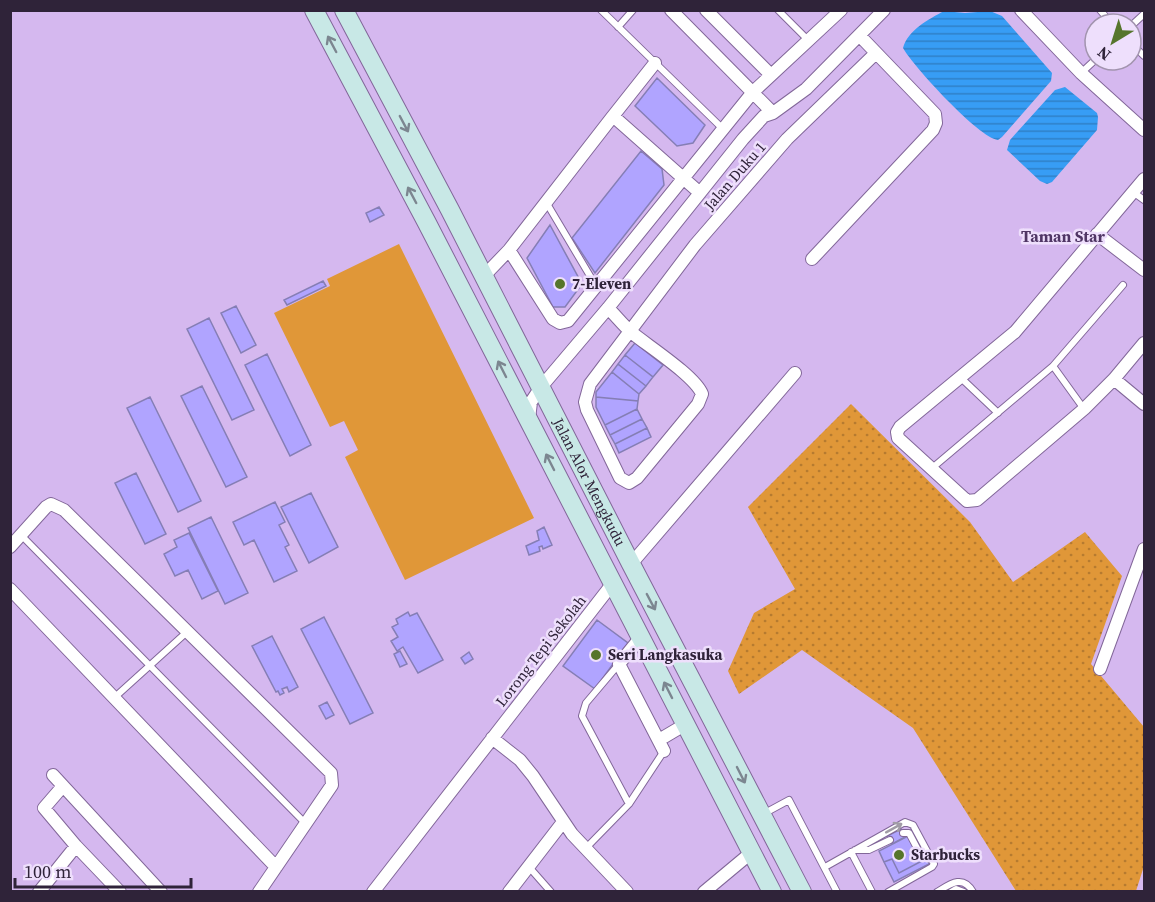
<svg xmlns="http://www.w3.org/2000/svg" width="1155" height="902" font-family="'Source Serif 4',serif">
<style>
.grass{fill:url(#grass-dots)}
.green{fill:#e09738}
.water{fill:url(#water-rules)}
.building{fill:#b0a4ff;stroke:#857eb5;stroke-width:1.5}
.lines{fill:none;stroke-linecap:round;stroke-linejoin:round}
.lane-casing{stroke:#826799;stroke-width:8}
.street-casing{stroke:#826799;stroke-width:14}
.secondary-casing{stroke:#826799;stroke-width:20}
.lane{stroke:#fff;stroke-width:6}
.street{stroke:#fff;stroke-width:12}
.secondary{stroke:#c8e8e6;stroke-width:18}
.oneway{stroke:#7c8690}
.oneway2{stroke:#a19ca6}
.poi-dot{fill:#56752c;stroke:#eedffc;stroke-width:2}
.labels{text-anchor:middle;stroke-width:5;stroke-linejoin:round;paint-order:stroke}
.street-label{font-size:15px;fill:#2f2339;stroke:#eedffc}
.poi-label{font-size:15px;font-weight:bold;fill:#2f2339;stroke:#eedffc;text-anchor:start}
.neighbourhood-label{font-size:16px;font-weight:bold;fill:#503665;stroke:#eedffc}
</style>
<defs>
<pattern id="grass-dots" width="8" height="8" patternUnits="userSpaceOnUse" patternTransform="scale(1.5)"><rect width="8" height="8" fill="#e09738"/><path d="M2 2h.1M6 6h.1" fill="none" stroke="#b67b30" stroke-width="1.8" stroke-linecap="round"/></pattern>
<pattern id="water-rules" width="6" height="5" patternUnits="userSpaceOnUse" patternTransform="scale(1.5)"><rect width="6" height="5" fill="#379df5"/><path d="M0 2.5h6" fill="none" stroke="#2f80c7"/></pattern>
</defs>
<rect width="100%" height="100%" fill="#d5b8ef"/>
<path class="grass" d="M851,404l119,118 43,60 72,-50 37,44 -31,88 53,63v139l-8,25h-120l-103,-163 -111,-78 -63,44 -11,-23 26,-58 41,-24 -47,-82z"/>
<path class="green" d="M399,244l135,274 -129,62 -60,-123 13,-7 -14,-29 -14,6 -56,-114 56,-27 -3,-7z"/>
<path class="water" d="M944,11l21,2 25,-2 12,5 50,57 -1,8 -49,56 -4,3c-19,-2 -85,-74 -95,-92 5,-18 26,-29 41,-37z
M1065,87l32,26 1,4 -1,13 -45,52 -5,2 -7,-3 -33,-31 3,-10 45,-50z"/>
<path class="building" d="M657,78l48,47 -12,18 -16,3 -42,-40z
M641,151l21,18 2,16 -69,88 -23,-35z
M379,207l5,8 -14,7 -4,-9z
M550,225l32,59 -17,23h-12l-26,-49z
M323,281l3,5 -39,19 -3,-5z
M236,306l20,39 -15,8 -20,-40z
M209,318l45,92 -22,10 -45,-91z
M635,343l28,22 -10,12 -28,-22z
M267,354l44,91 -21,11 -45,-91z
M625,355l28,22 -7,9 -28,-22z
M618,364l28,22 -7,8 -27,-22z
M612,372l27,22 -1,7 -42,-4v-5z
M202,386l45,91 -21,10 -45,-91z
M150,397l51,104 -23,11 -51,-104z
M596,397l42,4 -1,8 -32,16 -9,-18z
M637,409l5,10 -32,16 -5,-10z
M642,419l5,9 -32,16 -5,-9z
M647,428l4,9 -32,16 -4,-9z
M136,473l30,61 -21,10 -30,-61z
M311,493l27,54 -29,16 -28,-56z
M275,502l10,20 -6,3 10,20 -4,2 12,24 -23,11 -20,-42 -10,5 -11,-23z
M211,517l37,76 -23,11 -37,-76z
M544,527l8,18 -9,4 -1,-3 -3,1 1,4 -11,4 -3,-9 13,-6 -2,-9z
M189,533l29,58 -16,8 -14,-29 -13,6 -11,-22 13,-7 -3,-7z
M408,612l2,4 7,-3 26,47 -25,13 -15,-26 -6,4 -6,-10 7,-4 -6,-10 6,-3 -2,-5z
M324,617l49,96 -23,11 -49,-95z
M597,620l31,23 -33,46 -32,-23z
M272,636l26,51 -9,5 -2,-5 -5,2 2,4 -4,2 -2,-4 -2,1 -24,-46z
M400,651l7,13 -7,3 -6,-13z
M469,652l4,7 -8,5 -4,-6z
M327,702l7,13 -8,4 -7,-13z
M901,829l4,8 -13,7 -5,-8z
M908,836l14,25 -23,12 -7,-14 -8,3 -5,-11z
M921,849l8,15 -35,18 -10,-20 8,-3 7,14 23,-12 -6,-10z"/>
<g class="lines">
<g class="lane-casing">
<path id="lane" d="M601,10l122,119
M778,10l30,30
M1100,10l12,14
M1131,26l13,-12
M618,27l15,-17
M1131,43l13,13
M1081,73l14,-13
M1133,192l11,8
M546,202l50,84
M1053,366l31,43
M960,377l38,36
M931,469l122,-103 70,-81
M21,535l285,289
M619,664l-33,39 -4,13 47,88
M115,697l73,-66
M765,813l24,-13 48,92
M903,833h6l9,17
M586,848l43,-44 35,-53
M855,850h14l21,-10
M851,852l21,40
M529,867l22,25
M825,867l80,-45 8,3 21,39 -2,3 -44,25
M937,892c13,-8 26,-18 36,0
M951,892l5,-3 8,3"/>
</g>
<g class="street-casing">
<path id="street" d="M671,10l102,103
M706,10l65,65
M1021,10l60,63 63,57
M613,116l42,-53
M1144,179l-129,153 -115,95 -3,5 1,6 69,63 10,-1 107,-91 30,-30 30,-36
M1097,234l47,36
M509,250l44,69 7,4 8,-2 185,-229 88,-82
M812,259l121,-129 3,-7 -1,-9 -76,-79
M483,277l26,-27 104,-134 87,77
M608,308c8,8 15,17 23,24 17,14 64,44 71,62l-4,10 -61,74 -8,5 -9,-5 -33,-68 -2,-8 5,-18 105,-139 92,-106 89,-86
M1114,379l30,25
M529,419l2,-17 10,-15 67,-79 135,-169 21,-23 9,-3 33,-24 78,-79
M10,547l36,-40 5,-3 13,6 267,263 1,12 -73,107
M631,564l164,-191
M10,589l266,278
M641,637l-22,27 45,87
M1100,669l44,-120
M492,738l28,22 13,16 39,58 55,58
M659,740l27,-16
M53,775l108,117
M63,786l-19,22 32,38 44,46
M39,892l37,-46
M373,892l240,-309
M509,892l54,-70
M704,892l48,-40"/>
</g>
<g class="secondary-casing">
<g id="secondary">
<path d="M314,10l113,213 345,669"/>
<path id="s1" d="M344,10l106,200 181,354 171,328"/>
</g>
</g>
<use href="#lane" class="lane"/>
<use href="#street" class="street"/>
<use href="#secondary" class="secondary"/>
</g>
<defs><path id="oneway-shaft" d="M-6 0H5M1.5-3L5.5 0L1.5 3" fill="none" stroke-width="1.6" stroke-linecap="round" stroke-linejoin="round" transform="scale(1.5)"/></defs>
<g class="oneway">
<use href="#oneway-shaft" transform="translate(332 44) rotate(-118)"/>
<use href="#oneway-shaft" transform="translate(404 124) rotate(62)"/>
<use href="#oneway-shaft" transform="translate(412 195) rotate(-118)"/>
<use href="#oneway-shaft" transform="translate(502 369) rotate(-117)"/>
<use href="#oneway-shaft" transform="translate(550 462) rotate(-117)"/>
<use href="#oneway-shaft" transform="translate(651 602) rotate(62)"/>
<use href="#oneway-shaft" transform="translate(668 690) rotate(-117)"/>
<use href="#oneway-shaft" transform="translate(741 775) rotate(63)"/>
</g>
<use class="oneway2" href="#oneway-shaft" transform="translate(894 828) rotate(-29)"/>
<g class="poi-dot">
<circle cx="560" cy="284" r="6"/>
<circle cx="596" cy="655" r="6"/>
<circle cx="899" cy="855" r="6"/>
</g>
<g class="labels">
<g class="street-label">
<text transform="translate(735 176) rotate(-49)" y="5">Jalan Duku 1</text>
<text dy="5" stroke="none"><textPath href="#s1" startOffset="532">Jalan Alor Mengkudu</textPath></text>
<text transform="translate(541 651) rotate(-52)" y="5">Lorong Tepi Sekolah</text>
</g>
<g class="poi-label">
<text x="572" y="289">7-Eleven</text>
<text x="608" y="660">Seri Langkasuka</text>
<text x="911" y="860">Starbucks</text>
</g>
<g class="neighbourhood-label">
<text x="1063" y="242">Taman Star</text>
</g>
</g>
<rect width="1155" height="902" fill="none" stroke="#2f2339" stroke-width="24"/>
<g transform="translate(1113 42) rotate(218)"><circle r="28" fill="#eedffc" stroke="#a294ae" stroke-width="1.5"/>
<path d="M0-4.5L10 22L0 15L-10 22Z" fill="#56752c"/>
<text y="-9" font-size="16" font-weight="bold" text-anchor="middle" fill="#2f2339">N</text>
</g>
<path d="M15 878v9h176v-9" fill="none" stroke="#2f2339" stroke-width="3"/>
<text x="24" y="878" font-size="18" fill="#2f2339" stroke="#eedffc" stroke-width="4.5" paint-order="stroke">100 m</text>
</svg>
